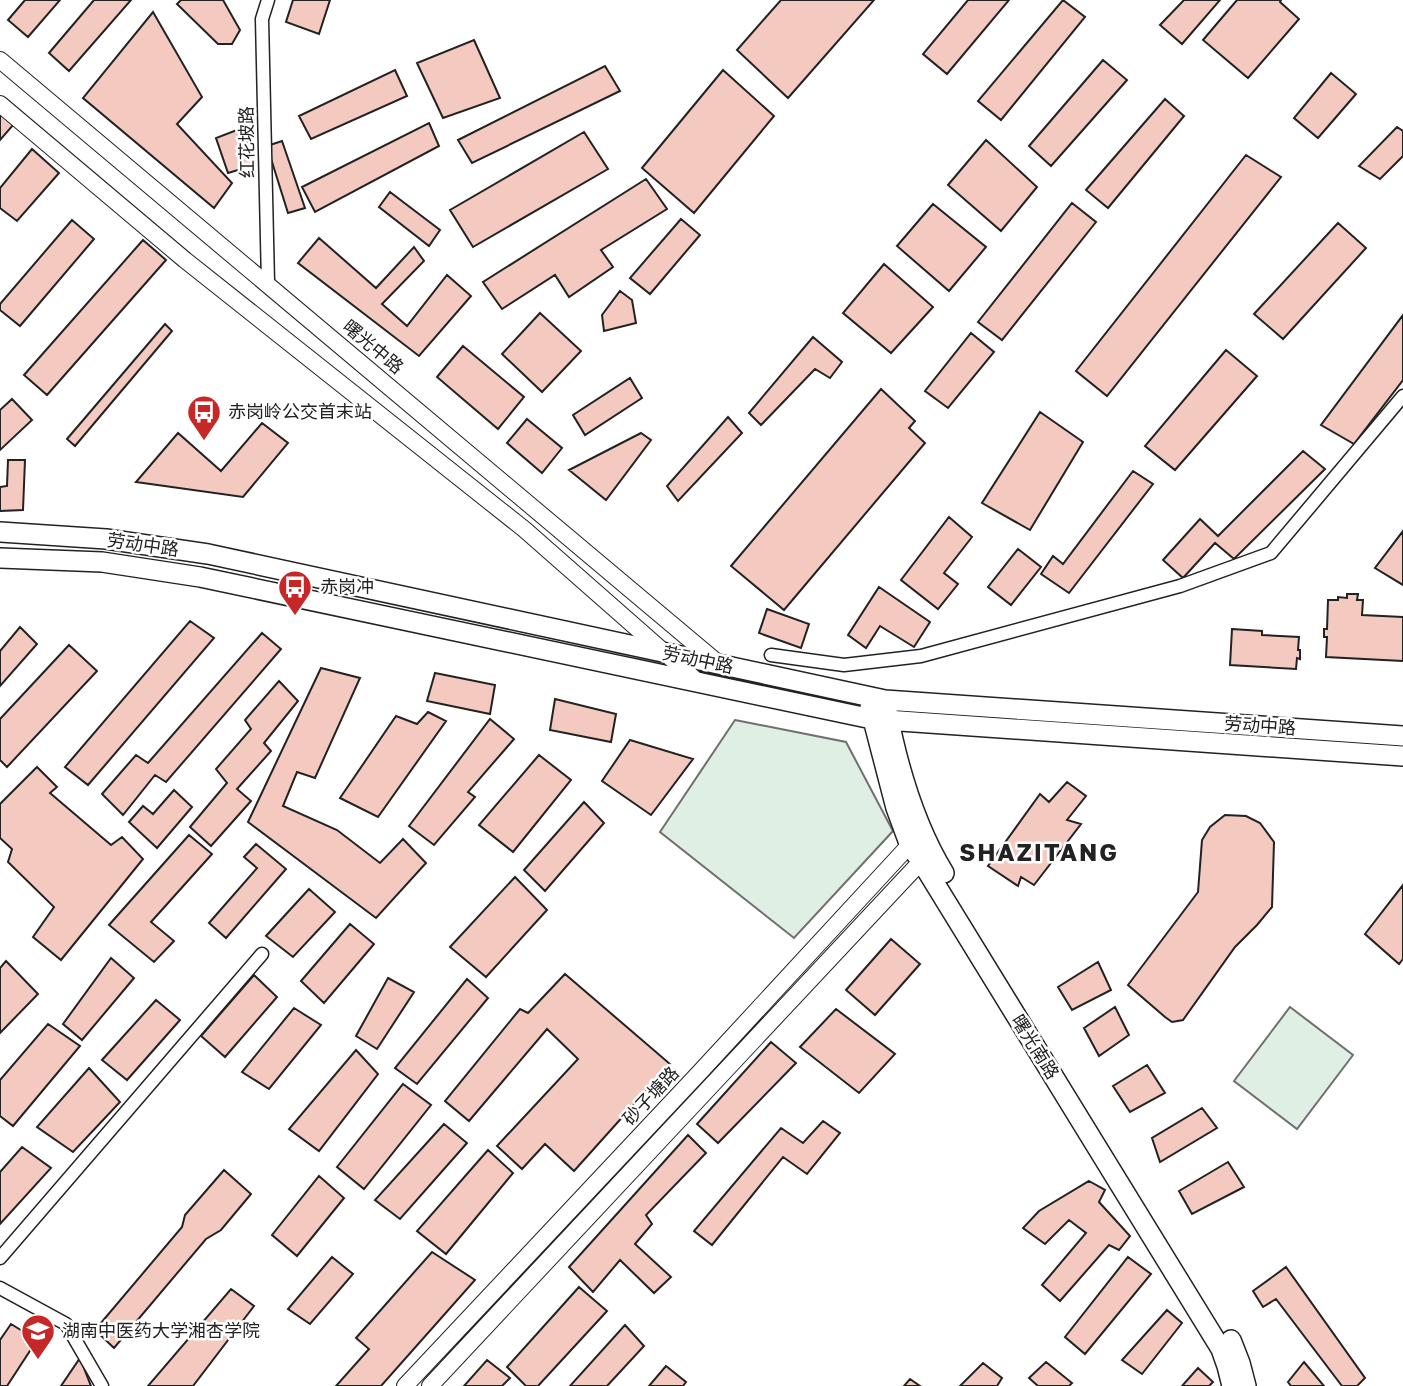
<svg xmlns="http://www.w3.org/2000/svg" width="1403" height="1386" font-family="'Golos Text','Noto Sans SC',sans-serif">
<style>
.green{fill:#e0efe3;stroke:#6f6f6f;stroke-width:2}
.building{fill:#f3c9c0;stroke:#222;stroke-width:2}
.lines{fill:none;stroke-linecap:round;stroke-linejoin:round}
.minor-casing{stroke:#222;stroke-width:15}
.tertiary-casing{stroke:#222;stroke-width:18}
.secondary-casing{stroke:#222;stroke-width:22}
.minor{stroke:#fff;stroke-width:12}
.tertiary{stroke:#fff;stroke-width:16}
.secondary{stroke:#fff;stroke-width:19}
.labels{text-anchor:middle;stroke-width:5;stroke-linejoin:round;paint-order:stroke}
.street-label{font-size:18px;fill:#222;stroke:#fff}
.poi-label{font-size:18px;fill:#222;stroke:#fff;text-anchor:start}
.district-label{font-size:24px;font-weight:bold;letter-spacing:2px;fill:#222;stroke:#fff}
</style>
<rect width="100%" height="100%" fill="#fff"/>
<path class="green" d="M735,720l111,22 47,89 -99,107 -134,-106z
M1290,1007l63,48 -56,74 -63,-48z"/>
<path class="building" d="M25,0h35l-32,37 -20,-17z
M94,0h37l-62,71 -20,-18z
M181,0h42l17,30 -8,14h-14l-41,-40z
M293,0h37l-11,34 -33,-12z
M781,0h93l-86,98 -51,-48z
M968,0h41l-62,74 -24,-20z
M1063,0l22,17 -84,103 -23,-19z
M1184,0h36l-38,44 -22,-19z
M1237,0h44l-1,2 19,17 -51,59 -45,-38z
M153,12l49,85 -25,27 55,59 -18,25 -131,-110z
M474,40l26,58 -57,20 -26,-55z
M1103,60l24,20 -76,86 -22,-20z
M605,66l15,25 -148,72 -14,-23z
M395,70l12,26 -96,43 -12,-23z
M723,70l51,46 -80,97 -52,-45z
M1331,73l25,21 -38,44 -24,-20z
M1165,99l19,17 -76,92 -22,-18z
M0,113l14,11 -14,16z
M429,123l10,23 -124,66 -13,-25z
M1397,127l6,4v25l-23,23 -21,-13z
M242,128l13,37 -27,8 -12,-35z
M584,132l24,37 -135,78 -23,-37z
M986,140l51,47 -36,44 -53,-46z
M282,141l23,67 -17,5 -21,-67z
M32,149l27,24 -42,48 -17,-13v-20z
M1246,155l35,22 -174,219 -31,-25z
M646,179l21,30 -66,41 12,17 -44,30 -14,-22 -53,34 -19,-27z
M390,192l50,38 -11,16 -50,-39z
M1072,203l24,19 -94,118 -24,-18z
M933,204l53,43 -37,44 -52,-45z
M681,219l19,16 -50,59 -20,-16z
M72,220l22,19 -74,87 -20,-16v-6z
M1338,223l28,25 -83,91 -29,-25z
M319,238l57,50 38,-41 10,14 -42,43 25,22 40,-51 24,21 -52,60 -121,-93z
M143,240l23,20 -119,135 -23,-20z
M884,264l49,43 -42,46 -48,-40z
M620,291l12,9 4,23 -32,8 -2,-16z
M540,313l41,38 -39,41 -40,-38z
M1403,315v65l-49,64 -33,-19z
M165,324l7,7 -97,115 -8,-7z
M971,333l23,19 -46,56 -23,-17z
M813,337l29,25 -12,16 -15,-9 -54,56 -12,-12z
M463,346l61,51 -26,32 -61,-52z
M1226,350l31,26 -82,94 -30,-24z
M630,378l12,20 -57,37 -12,-20z
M881,389l34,32 -6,7 16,15 -141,167 -53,-44z
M12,399l20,21 -32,30v-40z
M1040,412l43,30 -53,88 -48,-27z
M728,417l14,16 -64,68 -11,-15z
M527,419l35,29 -20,25 -35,-30z
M262,423l26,20 -45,54 -107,-15 42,-49 43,38z
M641,433l10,7 -45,60 -37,-30z
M1303,451l22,18 -91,90 -19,-16 -32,35 -20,-18 37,-41 18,17z
M8,460h17l-2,50 -23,1v-24l7,-1z
M1133,471l20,13 -84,109 -28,-19 12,-18 10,8z
M949,517l23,20 -28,36 14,11 -20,25 -37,-29z
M1403,531v54l-28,-17z
M1018,549l23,18 -30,38 -23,-18z
M879,587l51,35 -16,25 -34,-21 -14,22 -18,-13z
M1347,594h11l-1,6h6l-1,15 41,2v44l-77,-4 1,-20h-3v-8h3l1,-29h10v-3l9,1z
M767,609l42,15 -8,24 -42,-15z
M190,621l24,17 -126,147 -23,-18z
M20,627l17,17 -37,42v-35z
M1232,629l30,2v4l37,2 -1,13h2v9l-3,-1 -1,11 -66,-4z
M262,633l19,16 -115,133 -11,-7 -32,40 -21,-21 34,-39 12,8z
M69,645l28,26 -90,96 -7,-7v-41z
M321,668l39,10 -45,100 -18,-6 -14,34 54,24 43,33 23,-24 23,24 -50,55 -128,-96z
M435,673l60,12 -5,29 -63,-13z
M279,681l19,20 -34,42 7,8 -34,38 14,12 -40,45 -21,-19 37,-44 -11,-14 35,-40 -6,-9z
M555,699l61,15 -5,28 -61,-12z
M428,712l18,9 -68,96 -38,-19 56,-82 21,8z
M490,719l24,20 -46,53 7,5 -41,48 -25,-19z
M630,740l63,19 -42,56 -49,-34z
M539,755l32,25 -58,72 -34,-27z
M37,767l20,20 -7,6 61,52 11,-8 21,22 -82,101 -28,-23 21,-30 -46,-45 4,-13 -12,-11v-34z
M1067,782l19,14 -19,24 14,4 -47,61 -13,-8 -3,9 -30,-20 52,-72 9,8z
M174,790l18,17 -35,41 -28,-26 14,-16 10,8z
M584,802l20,21 -59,68 -21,-21z
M1225,815l21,1 14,7 14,19 -2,65 -15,18 -22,22 -52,73 -11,2 -7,-5 -37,-32 70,-93 4,-52 8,-13z
M189,835l23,19 -61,68 23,19 -20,21 -45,-37z
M256,844l30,25 -60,69 -17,-15 48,-55 -13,-11z
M515,877l32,33 -61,67 -36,-30z
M1403,885v74l-4,5 -34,-30z
M309,889l26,23 -42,45 -27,-21z
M350,924l24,20 -50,59 -23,-22z
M891,939l29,25 -45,51 -29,-25z
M111,958l23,20 -52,62 -19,-16z
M6,961l32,33 -38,39v-65z
M1098,962l13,28 -39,20 -14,-23z
M565,974l105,90 -96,107 -29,-27 -23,25 -25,-23 81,-87 -31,-30 -78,92 -24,-20 75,-92 8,4z
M254,975l23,22 -52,60 -24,-21z
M388,978l26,14 -37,57 -21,-13z
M467,979l21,19 -71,86 -22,-16z
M156,1000l24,20 -53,60 -25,-20z
M1115,1007l14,28 -30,21 -15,-28z
M294,1008l27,17 -52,64 -27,-17z
M836,1009l59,45 -36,39 -59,-46z
M48,1024l32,22 -67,80 -13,-10v-36z
M771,1042l25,21 -78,80 -21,-19z
M356,1050l22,24 -59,77 -30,-22z
M1147,1065l18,28 -35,19 -17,-26z
M89,1068l31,34 -47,50 -36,-25z
M403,1084l28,21 -67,84 -27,-22z
M1202,1108l15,20 -57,34 -8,-24z
M823,1121l17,12 -33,41 -24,-17 -71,88 -18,-14 87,-103 22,15z
M444,1124l23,19 -67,76 -25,-19z
M688,1135l18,18 -60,62 6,9 -17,20 36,33 -17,16 -34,-33 -27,32 -24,-25z
M22,1147l29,21 -51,56v-52z
M488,1150l25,23 -67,81 -29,-23z
M1228,1162l16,25 -52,27 -13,-23z
M224,1170l27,24 -30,36 -15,9 -92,109 -19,-18 87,-103 3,-12z
M319,1176l25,22 -47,58 -25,-21z
M1089,1181l16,9 -6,12 31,34 -11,14 -10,-5 -49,56 -18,-16 44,-52 -17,-13 -24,24 -22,-16 16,-17z
M432,1252l43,28 -94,106h-45l33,-37 -13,-11z
M332,1257l21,17 -43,50 -22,-15z
M1128,1257l23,17 -66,80 -20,-17z
M1286,1267l79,111 -8,8h-15l-66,-87 -13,8 -10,-16z
M579,1287l28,24 -69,75h-12l-19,-19z
M231,1289l23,17 -61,80h-45z
M1167,1310l15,13 -40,51 -20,-14z
M11,1324l26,16 -30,46h-7v-46z
M625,1325l19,21 -37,40h-37z
M80,1358l11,28h-30z
M487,1360l23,18 -8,8h-38z
M1046,1362l26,21 -3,3h-31l-9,-8z
M1304,1362l20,24h-33l-3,-4z
M983,1363l19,15 -5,8h-37z
M666,1366l20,16 -3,4h-34z
M1198,1368l15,14 -4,4h-27z
M910,1379l10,7h-16z"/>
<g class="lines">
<g class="minor-casing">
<path id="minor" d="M268,283l-6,-264 6,-19
M771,655l73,10 77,-9 259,-70 91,-33 132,-157
M0,1258l262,-304
M0,1288l66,36 36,62"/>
</g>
<g class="tertiary-casing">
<path id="tertiary" d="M0,60l719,604
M0,104l185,156 339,269 174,153
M405,1386l295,-314 216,-234
M430,1386l498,-532"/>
</g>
<g class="secondary-casing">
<path id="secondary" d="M0,532l106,7 102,15 677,146 518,36
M0,558l102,4 98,15 672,142 531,37
M870,708l26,100 14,38 11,15 300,488 6,17 5,20
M887,711c11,57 27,113 57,162
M1231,1340l9,23 6,23"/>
</g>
<use href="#minor" class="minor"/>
<use href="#tertiary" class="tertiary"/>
<use href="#secondary" class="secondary"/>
</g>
<defs>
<g id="bus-pin" transform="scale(1.75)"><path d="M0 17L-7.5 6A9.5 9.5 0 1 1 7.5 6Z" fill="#c62828" stroke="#fff"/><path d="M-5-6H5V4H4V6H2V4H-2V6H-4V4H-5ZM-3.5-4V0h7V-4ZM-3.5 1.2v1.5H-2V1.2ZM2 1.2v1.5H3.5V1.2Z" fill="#fff"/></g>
<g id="university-pin" transform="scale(1.75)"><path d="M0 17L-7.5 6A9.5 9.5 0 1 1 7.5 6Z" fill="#c62828" stroke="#fff"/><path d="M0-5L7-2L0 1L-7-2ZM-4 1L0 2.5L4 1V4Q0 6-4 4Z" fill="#fff"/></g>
</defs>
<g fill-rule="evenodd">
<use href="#bus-pin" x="204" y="412"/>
<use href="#bus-pin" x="295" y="587"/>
<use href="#university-pin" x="38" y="1331"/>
</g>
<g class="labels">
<g class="street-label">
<text transform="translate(247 142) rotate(-91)" y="6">红花坡路</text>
<text transform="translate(373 347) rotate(40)" y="6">曙光中路</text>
<text transform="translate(143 545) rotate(8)" y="6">劳动中路</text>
<text transform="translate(698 660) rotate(12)" y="6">劳动中路</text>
<text transform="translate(1260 726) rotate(4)" y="6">劳动中路</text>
<text transform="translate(1035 1047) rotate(58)" y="6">曙光南路</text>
<text transform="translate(651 1096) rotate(-47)" y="6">砂子塘路</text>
</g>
<g class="poi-label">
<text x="228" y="418">赤岗岭公交首末站</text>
<text x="320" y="593">赤岗冲</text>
<text x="62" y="1337">湖南中医药大学湘杏学院</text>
</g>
<g class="district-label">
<text x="1039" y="861">SHAZITANG</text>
</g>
</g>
</svg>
